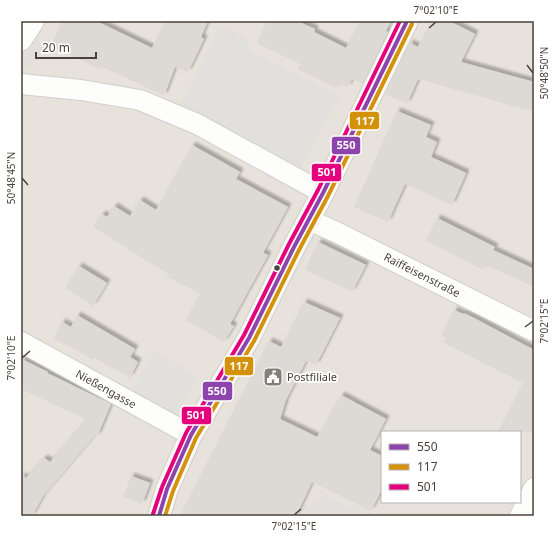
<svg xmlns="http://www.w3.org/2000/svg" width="555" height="537" font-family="'Noto Sans',sans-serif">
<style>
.residential{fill:#e7e2db;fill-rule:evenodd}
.parking{fill:#e2e0dc}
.building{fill:#dddad6;filter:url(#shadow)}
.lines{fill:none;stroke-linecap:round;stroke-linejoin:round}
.street-casing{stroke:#d1cfcb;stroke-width:22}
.secondary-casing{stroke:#d2cec5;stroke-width:24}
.street{stroke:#fdfdfc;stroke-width:20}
.secondary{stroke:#f7f5f1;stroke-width:22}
.bus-1-casing{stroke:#fff;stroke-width:7}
.bus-2-casing{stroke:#fff;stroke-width:7}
.bus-3-casing{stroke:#fff;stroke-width:7}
.bus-1{stroke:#8e44ad;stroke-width:4}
.bus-2{stroke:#d4920b;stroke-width:4}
.bus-3{stroke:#e5007d;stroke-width:4}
.ticks{fill:none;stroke:#4a4238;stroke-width:1.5}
.bus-dot{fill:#4a4238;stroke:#fff;stroke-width:1.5}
.labels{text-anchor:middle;stroke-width:3.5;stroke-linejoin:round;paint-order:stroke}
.street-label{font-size:11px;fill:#4a4238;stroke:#fff}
.poi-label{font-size:11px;fill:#4a4238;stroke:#fff;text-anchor:start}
.line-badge{stroke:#fff;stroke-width:1.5}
.badge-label{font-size:11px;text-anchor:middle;font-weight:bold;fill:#fff}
.neatline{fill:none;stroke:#4a4238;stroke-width:1.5}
.ticks-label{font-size:10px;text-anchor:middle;fill:#4a4238}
</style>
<defs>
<filter id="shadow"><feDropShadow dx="3.5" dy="-3.5" stdDeviation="1" flood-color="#0004"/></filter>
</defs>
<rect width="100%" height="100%" fill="#f3f1ee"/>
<path class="residential" d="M21,21h513v495h-513zM382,432h138v70h-138z"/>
<path class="parking" d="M220,26l28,13 -3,9 95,49 -43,78 -120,-65z
M35,39l11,6 -13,24 -11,-6z
M310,234l5,3 -22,46 -6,-2z
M153,351l44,25 -20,39 -45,-24z
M326,495l26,13 2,-4 24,12h-82l4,-14 9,5z"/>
<path class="building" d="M62,21h34l56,27 13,-27h43l-7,16 3,2 -16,33 -13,-5 -11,29 -63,-30 -1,3 -49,-23z
M267,21h30l18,8 -1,3 32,16 14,-27h31l-5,10 2,1 -25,52 -11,-5 -4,8 -9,-4 -3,5 -39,-19 3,-5 -43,-21z
M431,21h18l26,13 -14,28 73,20v30l-116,-33 -11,25 -22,-10 25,-51 8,4z
M397,111l34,14 -5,12 11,5 -6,15 35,16 -14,32 -47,-21 -17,38 -34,-15z
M192,145l48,27 -4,7 52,28 -25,46 5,2 -38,69 4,2 -10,16 -38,-22 14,-26 -34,-18h5l-78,-49 9,-13 5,3 7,-11 16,10 10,-16 16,10z
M437,218l58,29 -2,3 41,19v18l-48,-22 -3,5 -57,-29z
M318,242l48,23 -14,27 -47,-22z
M79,266l28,17 -14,23 -28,-18z
M304,302l36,16 -24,47 -10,-4 -20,39 -6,19 37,18 24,-42 45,24 -16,31 12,6v33l-11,22 -59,-29 -16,34h-116l89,-175 12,6z
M454,310l9,4v-1l9,4 62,33v82h-36l25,-49 -79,-40 2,-5 -5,-2z
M77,315l58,34 -5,8 8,5 -8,16 -35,-20 -2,2 -39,-22 8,-16 9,5z
M21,359l27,13 -1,1 64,31 -14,33 -2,-2 -52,61 -11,20h-11v-40l5,2 18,-20 6,4 37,-42 -66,-31z
M131,476l19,7 -8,21 -19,-7z"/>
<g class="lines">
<g class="street-casing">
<path id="street" d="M21,41l13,-20
M21,84l60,6 59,10 57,24 126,69
M309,220l27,12 198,99
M21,342l170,93
M520,516l14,-28"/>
</g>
<g class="secondary-casing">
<path id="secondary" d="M159,516l8,-27 24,-54 58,-97 45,-91 29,-54 84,-172"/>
</g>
<use href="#street" class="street"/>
<use href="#secondary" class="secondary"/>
<g class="bus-1-casing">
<path id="bus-1" d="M159,516l8,-27 24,-54 58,-97 45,-91 29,-54 84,-172"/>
</g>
<g class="bus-2-casing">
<path id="bus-2" d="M165,516l8,-25 23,-53 58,-97 45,-91 29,-54 84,-172"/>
</g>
<g class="bus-3-casing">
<path id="bus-3" d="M153,514l9,-27 24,-54 58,-98 45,-91 29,-54 82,-169"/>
</g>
<use href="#bus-1" class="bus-1"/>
<use href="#bus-2" class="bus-2"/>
<use href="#bus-3" class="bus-3"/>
</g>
<path class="ticks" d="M429,28l7,-6M527,65l6,8M22,178l6,7M525,327l8,-6M22,358l8,-7M294,515l7,-6"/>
<defs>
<g id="civic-square" transform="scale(1)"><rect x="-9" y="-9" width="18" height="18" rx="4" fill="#857f78" stroke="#fff"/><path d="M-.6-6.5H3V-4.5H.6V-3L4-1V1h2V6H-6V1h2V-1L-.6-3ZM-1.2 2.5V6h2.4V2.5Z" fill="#fff"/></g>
</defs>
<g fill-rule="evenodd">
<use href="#civic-square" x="273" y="377"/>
</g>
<circle class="bus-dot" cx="277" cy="268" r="3.5"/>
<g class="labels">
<g class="street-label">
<text transform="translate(422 275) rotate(27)" y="4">Raiffeisenstraße</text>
<text transform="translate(106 389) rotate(29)" y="4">Nießengasse</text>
</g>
<g class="poi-label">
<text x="287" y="381">Postfiliale</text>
</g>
</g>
<g class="line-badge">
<rect x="349" y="111" width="31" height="19" rx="4" fill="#d4920b"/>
<rect x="331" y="136" width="30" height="19" rx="4" fill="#8e44ad"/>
<rect x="311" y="163" width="31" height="19" rx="4" fill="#e5007d"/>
<rect x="224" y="356" width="30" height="20" rx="4" fill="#d4920b"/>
<rect x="202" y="381" width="31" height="20" rx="4" fill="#8e44ad"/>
<rect x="181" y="406" width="31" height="19" rx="4" fill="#e5007d"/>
</g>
<g class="badge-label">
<text x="365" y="125">117</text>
<text x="346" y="149">550</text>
<text x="327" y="176">501</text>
<text x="239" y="370">117</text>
<text x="217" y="395">550</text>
<text x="196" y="419">501</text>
</g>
<rect width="555" height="537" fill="none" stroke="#ffffff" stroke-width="44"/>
<rect x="381" y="431" width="140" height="72" fill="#ffffff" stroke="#b7b3af"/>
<rect x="389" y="444" width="20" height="6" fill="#8e44ad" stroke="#b7b3af"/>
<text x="417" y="451" font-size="12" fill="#4a4238">550</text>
<rect x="389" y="464" width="20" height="6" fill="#d4920b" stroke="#b7b3af"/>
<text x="417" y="471" font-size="12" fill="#4a4238">117</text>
<rect x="389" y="484" width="20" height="6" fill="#e5007d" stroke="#b7b3af"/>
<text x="417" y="491" font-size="12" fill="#4a4238">501</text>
<path d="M36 52v6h60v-6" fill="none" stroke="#4a4238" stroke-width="2"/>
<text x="42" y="52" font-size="12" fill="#4a4238" stroke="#ffffff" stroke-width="3" paint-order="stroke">20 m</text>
<rect x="22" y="22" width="511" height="493" class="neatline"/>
<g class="ticks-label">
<text x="436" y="14">7°02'10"E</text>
<text transform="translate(544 73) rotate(-90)" y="4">50°48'50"N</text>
<text transform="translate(11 178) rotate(-90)" y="4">50°48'45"N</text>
<text transform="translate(544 321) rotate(-90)" y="4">7°02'15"E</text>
<text transform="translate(11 358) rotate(-90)" y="4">7°02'10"E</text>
<text x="294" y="530">7°02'15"E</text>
</g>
</svg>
